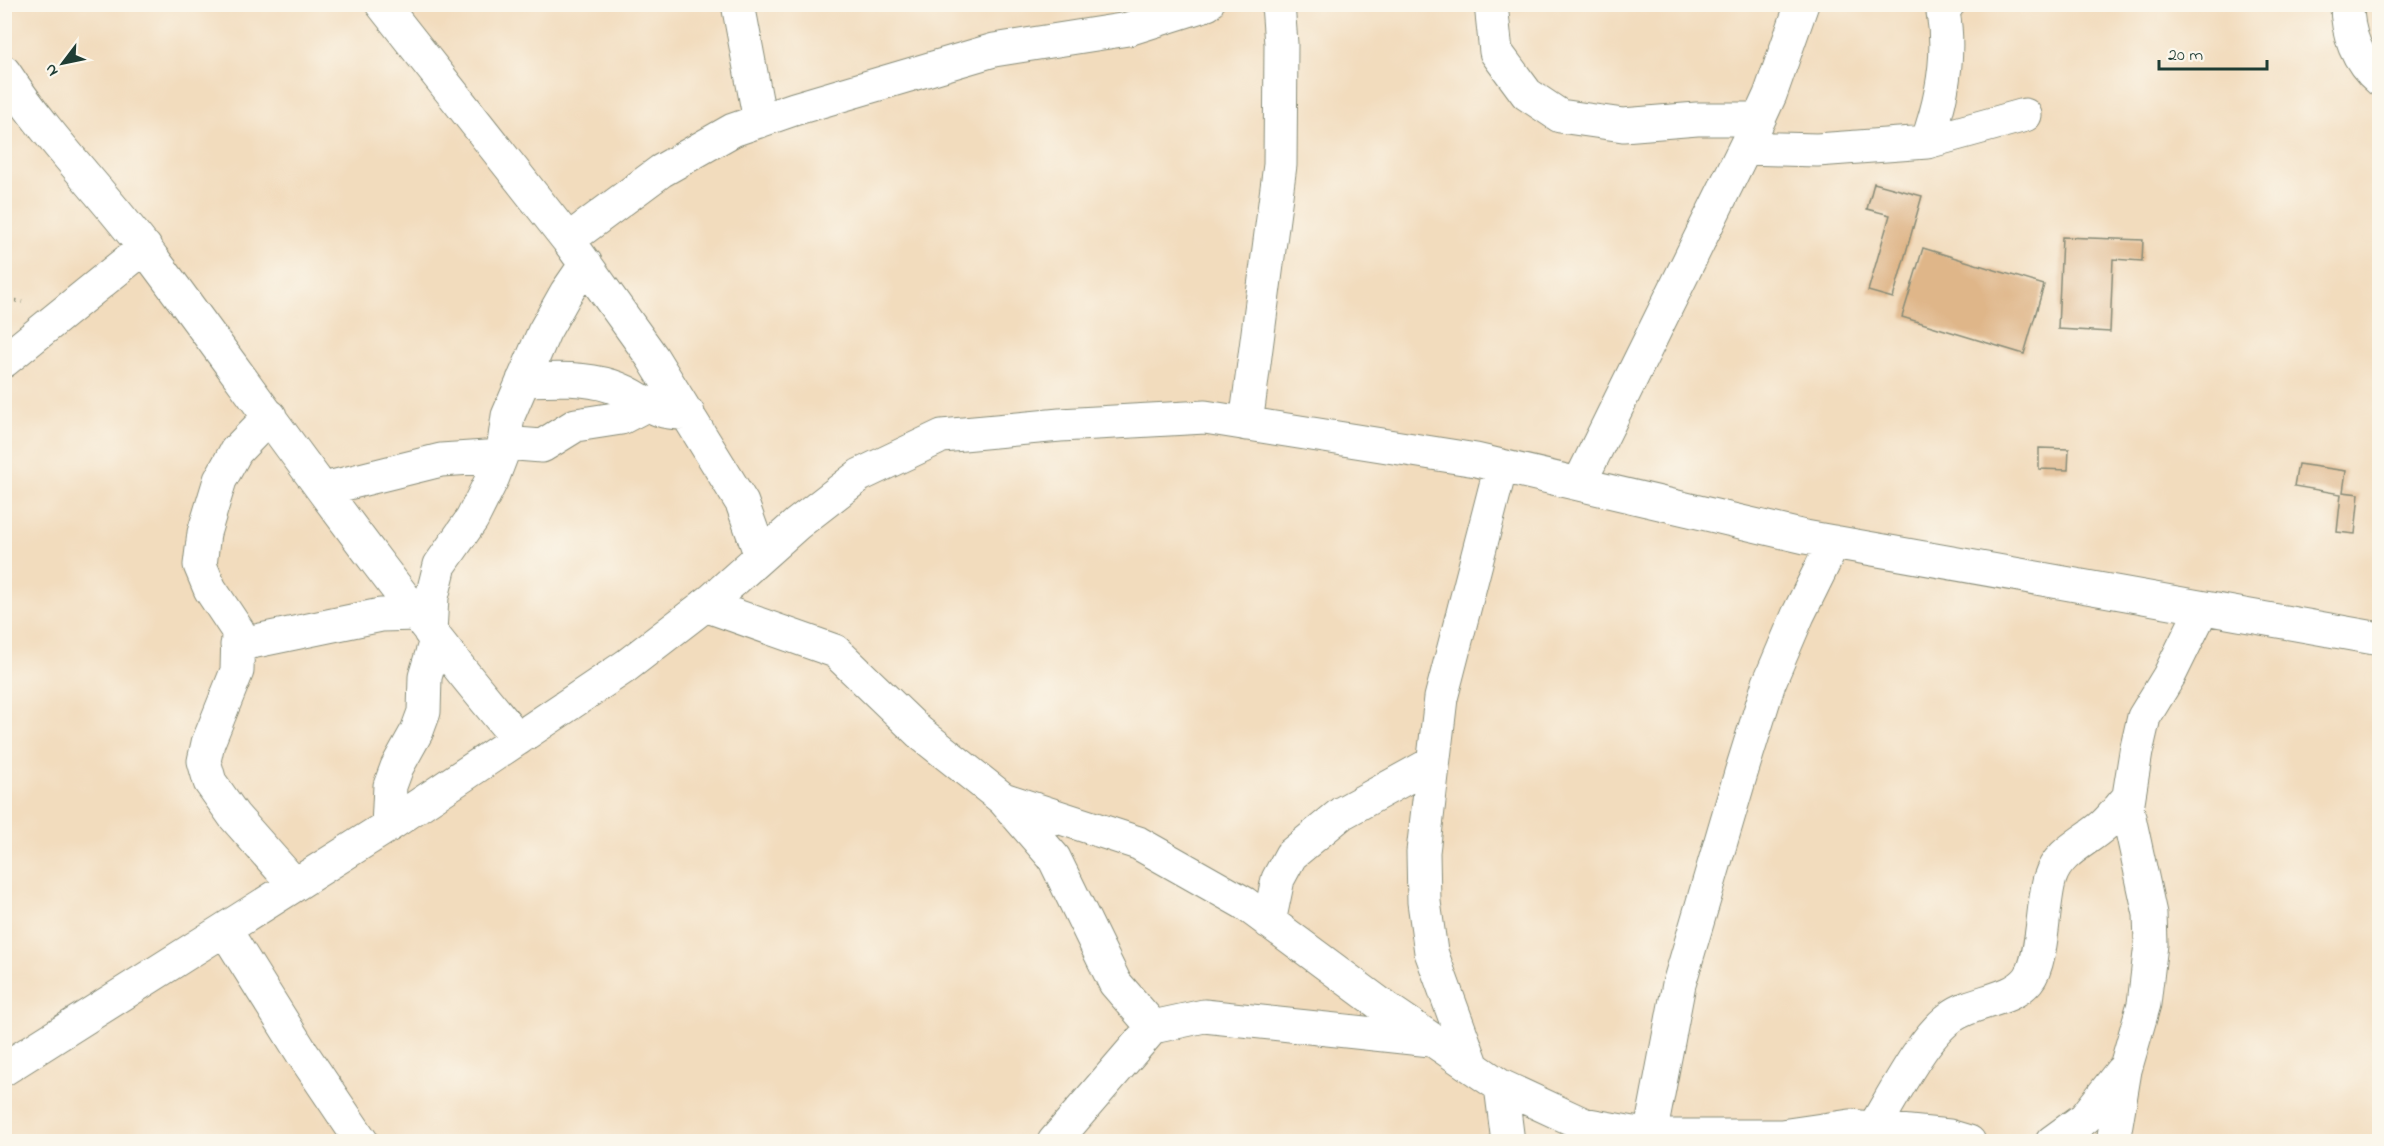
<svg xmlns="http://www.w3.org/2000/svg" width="2384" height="1146" font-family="'Indie Flower',sans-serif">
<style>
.building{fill:#dfb689}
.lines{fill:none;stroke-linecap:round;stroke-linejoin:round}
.minor-casing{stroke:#888c78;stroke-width:35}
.path{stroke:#888c78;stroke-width:4;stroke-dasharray:1.5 4.5;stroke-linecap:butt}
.minor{stroke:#fff;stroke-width:33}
</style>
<rect width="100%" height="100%" fill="#fbf7ec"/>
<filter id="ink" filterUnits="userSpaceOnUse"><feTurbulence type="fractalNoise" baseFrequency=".0167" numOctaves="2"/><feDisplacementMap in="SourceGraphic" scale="12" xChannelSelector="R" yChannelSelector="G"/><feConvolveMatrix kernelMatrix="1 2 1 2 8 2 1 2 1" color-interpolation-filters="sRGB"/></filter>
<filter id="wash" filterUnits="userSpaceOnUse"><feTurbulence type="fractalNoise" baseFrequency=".008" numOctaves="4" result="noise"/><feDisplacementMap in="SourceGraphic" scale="24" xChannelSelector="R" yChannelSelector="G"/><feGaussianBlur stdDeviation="1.35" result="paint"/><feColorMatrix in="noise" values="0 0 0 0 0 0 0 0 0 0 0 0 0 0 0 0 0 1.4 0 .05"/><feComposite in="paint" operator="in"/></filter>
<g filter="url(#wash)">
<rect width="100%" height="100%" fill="#f2dcbd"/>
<g id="blocks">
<path class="building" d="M1874,183l48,13 -29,102 -25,-7 22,-76 -23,-6z
M2062,237l81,3 -1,21 -29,-2 -3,73 -52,-3z
M1923,248l121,37 -20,69 -122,-37z
M2039,448l30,1 -1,21 -29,-1z
M2298,464l48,7 -3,21 16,2 -4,40 -18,-2 4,-38 -47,-8z"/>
</g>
</g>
<g filter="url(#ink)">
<use href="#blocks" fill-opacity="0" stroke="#888c78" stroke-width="1.5"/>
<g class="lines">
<g class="minor-casing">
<path id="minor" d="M382,4l186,236 84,117 90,146 19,53
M738,4l22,117
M1491,4l5,48 31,42 33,22 63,9 74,-6h62
M2347,4c0,29 10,57 33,76
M4,72c45,68 104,126 152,191 119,160 233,324 362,476
M1927,142c15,-42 24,-86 16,-130l5,-8
M1745,148l72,2 110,-8 98,-27
M568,240l93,-69 72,-41 61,-21 200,-59 134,-21 79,-25
M4,361l141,-114
M523,380c29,-1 60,-3 88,6 35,11 35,28 77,27
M270,416l-34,35 -16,29 -16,53 -4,32 10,24 28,42 -1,40 -29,72 -4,18 6,21 24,34 61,69
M1246,424l34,-259 1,-121 -3,-40
M504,443l38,3 34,-21 45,-7 25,-13
M1579,484l180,-365 11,-24 32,-91
M324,489l117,-29 60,-4
M705,605l130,46 85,82 83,66 51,59 61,125 38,44
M430,632l2,-35 8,-32 32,-46 21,-42 10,-26 5,-35 36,-84 22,-39 20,-29
M237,645l144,-30 35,-1
M1003,799l135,44 106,60 143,106 112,76 84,39 67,12h131l69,-10 99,10 20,6
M388,826l2,-40 7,-19 20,-36 7,-19 1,-35 11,-37
M1269,922l9,-43 13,-24 51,-42 89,-49
M225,930l77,123 60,89
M1473,1067l-42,-115 -7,-50 -1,-50 18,-154 60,-232
M4,1069l384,-243 238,-160 87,-67 84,-75 63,-49 82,-39 118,-11 145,-8 271,43 329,77 575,102
M1501,1086l7,56
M1873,1129c20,-32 48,-90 78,-112 22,-17 59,-15 77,-37 16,-19 14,-78 22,-102 8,-26 35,-36 54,-53 9,-8 16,-18 24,-27
M1650,1136l29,-152 62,-211 28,-90 29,-68 36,-73
M1054,1142l99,-115 51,-11 227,24
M2052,1142l33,-24 36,-46
M2113,1142l12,-72 19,-66 7,-60 -1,-30 -23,-106 9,-56 8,-35 25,-41 33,-67"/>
</g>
<path class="path" d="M4,298l18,4"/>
<use href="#minor" class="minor"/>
</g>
</g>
<rect width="2384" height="1146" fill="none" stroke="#fbf7ec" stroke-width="24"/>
<g transform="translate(63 63) rotate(238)" stroke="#fbf7ec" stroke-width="4.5" paint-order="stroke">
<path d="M0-4.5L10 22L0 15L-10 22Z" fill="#1f3d34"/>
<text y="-9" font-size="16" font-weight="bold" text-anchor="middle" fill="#1f3d34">N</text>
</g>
<path d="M2159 60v9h108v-9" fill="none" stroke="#1f3d34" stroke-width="3"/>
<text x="2168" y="60" font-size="18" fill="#1f3d34" stroke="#fbf7ec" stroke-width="4.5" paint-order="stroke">20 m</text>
</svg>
